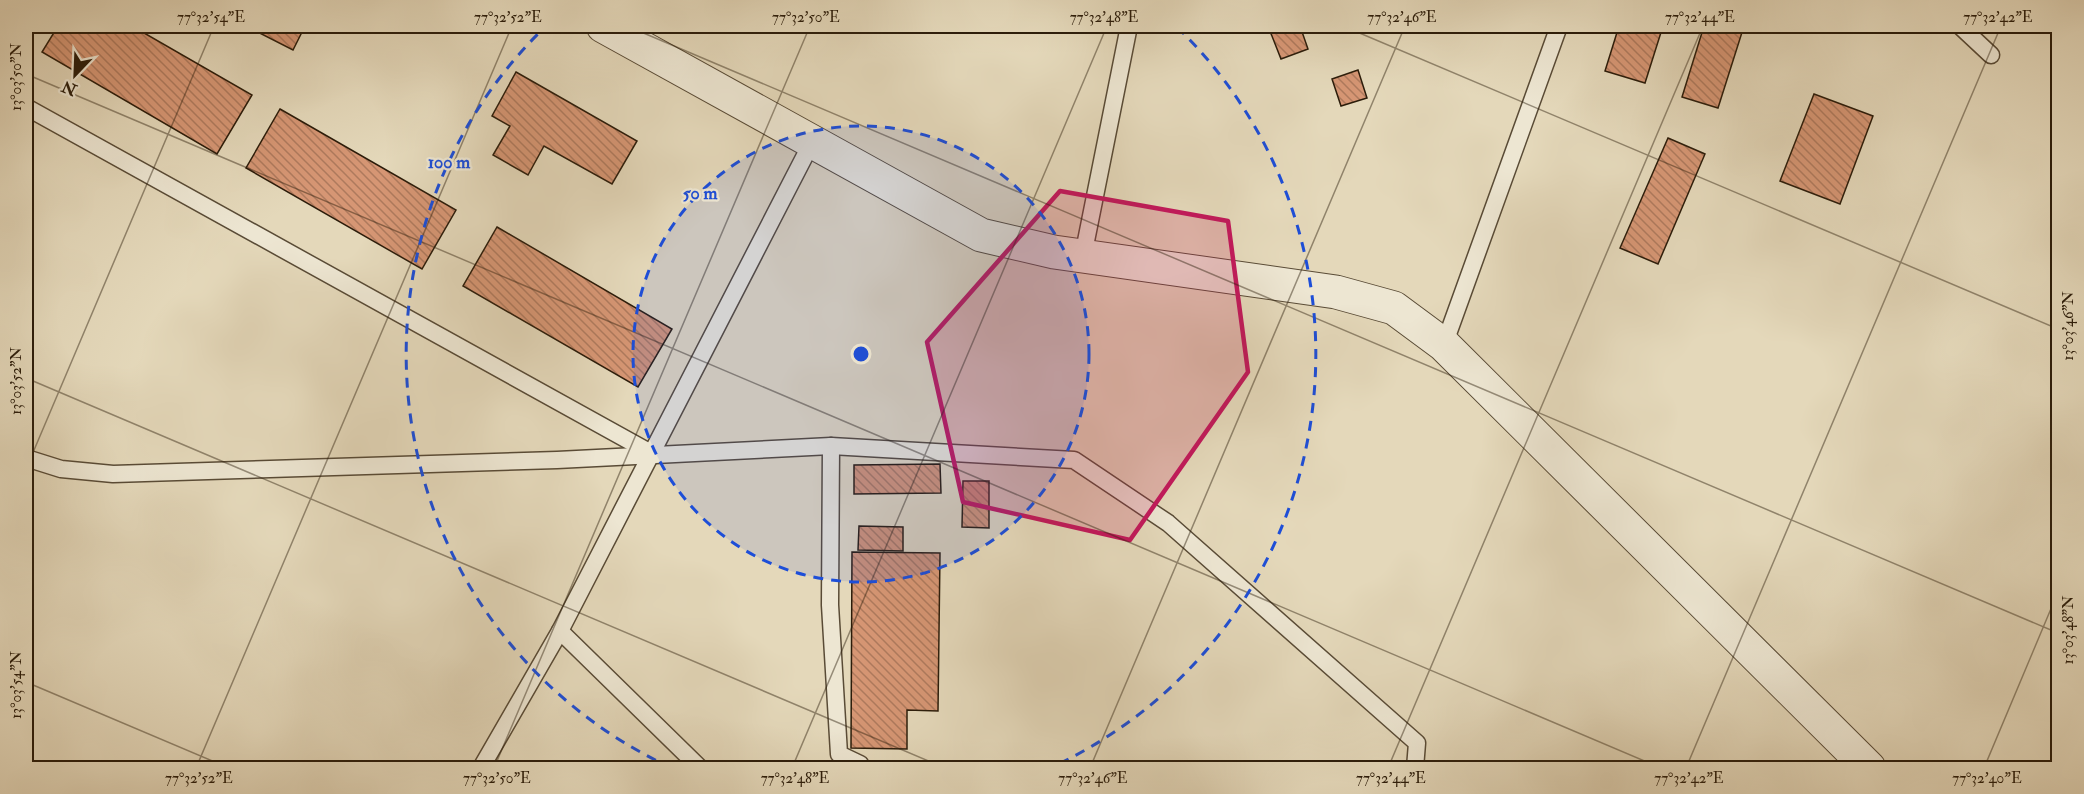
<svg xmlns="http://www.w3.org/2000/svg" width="2084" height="794" font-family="'IM FELL Double Pica',serif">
  <defs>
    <pattern id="building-back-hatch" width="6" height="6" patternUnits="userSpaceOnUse" patternTransform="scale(1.5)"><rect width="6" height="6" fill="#d69674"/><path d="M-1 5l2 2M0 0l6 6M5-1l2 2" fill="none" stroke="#ae7a5d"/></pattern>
  </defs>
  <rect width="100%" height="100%" fill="#e4d8ba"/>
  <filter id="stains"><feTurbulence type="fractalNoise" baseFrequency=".00333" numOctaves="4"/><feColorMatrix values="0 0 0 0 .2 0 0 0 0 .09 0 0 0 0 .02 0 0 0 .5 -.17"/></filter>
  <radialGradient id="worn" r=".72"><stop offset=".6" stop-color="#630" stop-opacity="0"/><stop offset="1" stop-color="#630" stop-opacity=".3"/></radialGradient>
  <g fill="url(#building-back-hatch)" stroke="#2b1c0a" stroke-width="1.5">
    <path d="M58,26H132L252,95L217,154L42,52Z"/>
    <path d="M252,26H305L293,50L250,28Z"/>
    <path d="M353,26H372L368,33Z"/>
    <path d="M1268,26H1300L1308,49L1281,59Z"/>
    <path d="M1619,26H1663L1645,83L1605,71Z"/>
    <path d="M1704,26H1744L1718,108L1682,97Z"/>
    <path d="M1358,70L1367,98L1341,106L1332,79Z"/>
    <path d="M516,72L637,141L612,184L544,146L528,175L493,155L510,126L492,116Z"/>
    <path d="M1814,94L1873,116L1840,204L1780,181Z"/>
    <path d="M280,109L456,210L422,269L246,168Z"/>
    <path d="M1668,138L1705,154L1658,264L1620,248Z"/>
    <path d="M497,227L672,329L638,387L463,286Z"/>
    <path d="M940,464L941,493L854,494V465Z"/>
    <path d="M963,481H989V528L962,527Z"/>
    <path d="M859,526L903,527V551L858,550Z"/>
    <path d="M852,552L940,553L938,711L907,710V749L851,748Z"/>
  </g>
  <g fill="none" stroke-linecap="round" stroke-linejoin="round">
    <g stroke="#594b36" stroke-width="19">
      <g id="service">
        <path d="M1960,26L1991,55"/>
        <path d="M26,107L651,453"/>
        <path d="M1083,256L1129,26"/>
        <path d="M1444,345L1559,26"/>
        <path d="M831,446L830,605L839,754L860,764V768"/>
        <path d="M26,458L61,469L113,474L557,460L831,446L1074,460L1168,523L1417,743L1415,768"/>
        <path d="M560,631L700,768"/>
        <path d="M481,768L560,631L812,142"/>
      </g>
    </g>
    <g stroke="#594b36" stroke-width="35">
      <path id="minor" d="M603,26L981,235L1054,252L1336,292L1394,308L1444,345L1869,768"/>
    </g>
    <use href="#service" stroke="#ede6d2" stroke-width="16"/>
    <use href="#minor" stroke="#ede6d2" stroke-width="33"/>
  </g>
  <path fill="#c2185b" fill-opacity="0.2" stroke="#c2185b" stroke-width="4.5" stroke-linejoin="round" d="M1060,191L1228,221L1248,372L1130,540L963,502L927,342Z"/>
  <path fill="none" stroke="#2b1c0a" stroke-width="1.5" stroke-opacity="0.45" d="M627,26L2058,633M1343,26L2058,329M26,74L1661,768M26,378L945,768M26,469L214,26M26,682L229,768M196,768L512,26M494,768L810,26M792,768L1107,26M1090,768L1405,26M1388,768L1703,26M1686,768L2001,26M1984,768L2058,592"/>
  <circle cx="861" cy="354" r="228" fill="#1d4ed8" fill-opacity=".12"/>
  <g fill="none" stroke="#1d4ed8" stroke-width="3" stroke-dasharray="10 8">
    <circle cx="861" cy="354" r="228"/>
    <path d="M672 768A455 455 0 0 1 545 27M1177 27A455 455 0 0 1 1050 768"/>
  </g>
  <circle cx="861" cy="354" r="9" fill="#1d4ed8" stroke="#ede6d2" stroke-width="3"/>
  <g font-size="18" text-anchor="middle" font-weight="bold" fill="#1d4ed8" stroke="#ede6d2" stroke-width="4.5" stroke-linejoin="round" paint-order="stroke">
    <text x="449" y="168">100 m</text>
    <text x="700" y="199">50 m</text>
  </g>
  <rect width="2084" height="794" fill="none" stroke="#e4d8ba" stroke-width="66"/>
  <g transform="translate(75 75) rotate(203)" stroke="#ede6d2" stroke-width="4.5" paint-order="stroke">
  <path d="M0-4.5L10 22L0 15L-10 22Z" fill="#2b1c0a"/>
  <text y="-9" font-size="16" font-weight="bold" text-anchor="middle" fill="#2b1c0a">N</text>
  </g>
  <rect x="33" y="33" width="2018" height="728" fill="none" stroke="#2b1c0a" stroke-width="2"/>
  <g font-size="15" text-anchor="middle" fill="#2b1c0a">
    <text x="211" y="22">77°32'54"E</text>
    <text x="508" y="22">77°32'52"E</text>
    <text x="806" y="22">77°32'50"E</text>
    <text x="1104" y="22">77°32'48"E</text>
    <text x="1402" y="22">77°32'46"E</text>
    <text x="1700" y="22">77°32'44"E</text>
    <text x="1998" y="22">77°32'42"E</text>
    <text transform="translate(16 77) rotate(-90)" y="5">13°03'50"N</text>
    <text transform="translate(2068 326) rotate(-90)" y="5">13°03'46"N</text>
    <text transform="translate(16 381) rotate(-90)" y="5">13°03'52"N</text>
    <text transform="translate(2068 630) rotate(-90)" y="5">13°03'48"N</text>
    <text transform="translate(16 685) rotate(-90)" y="5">13°03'54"N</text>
    <text x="199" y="783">77°32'52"E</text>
    <text x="497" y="783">77°32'50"E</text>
    <text x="795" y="783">77°32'48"E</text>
    <text x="1093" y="783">77°32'46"E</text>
    <text x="1391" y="783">77°32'44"E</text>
    <text x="1689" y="783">77°32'42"E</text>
    <text x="1987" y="783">77°32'40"E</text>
  </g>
  <rect width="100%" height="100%" filter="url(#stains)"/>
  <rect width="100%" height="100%" fill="url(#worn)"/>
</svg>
